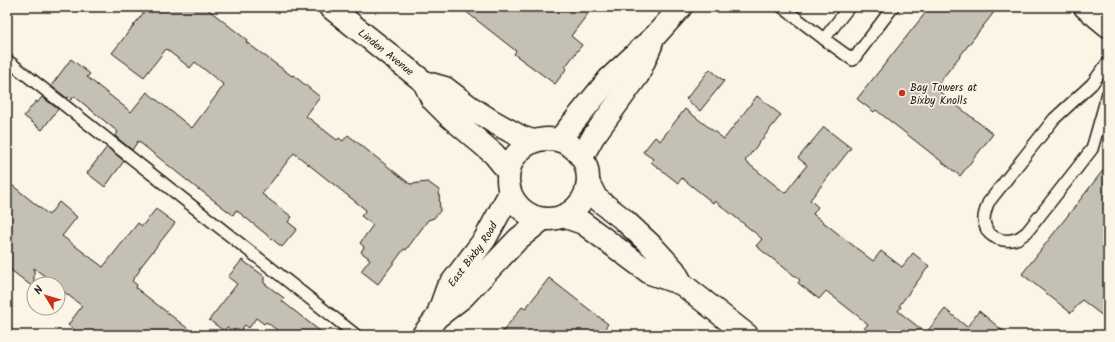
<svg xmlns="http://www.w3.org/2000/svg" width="1115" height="342" font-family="Kalam,sans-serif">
  <rect width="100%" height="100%" fill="#fcf5e5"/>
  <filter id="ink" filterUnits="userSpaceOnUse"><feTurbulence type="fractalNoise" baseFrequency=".025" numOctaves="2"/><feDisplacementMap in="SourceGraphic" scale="8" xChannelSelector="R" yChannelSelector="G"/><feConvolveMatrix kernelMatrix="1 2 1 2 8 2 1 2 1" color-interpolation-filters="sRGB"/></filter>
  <g filter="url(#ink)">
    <g fill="#c4c0b3" stroke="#1c1c1c">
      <path d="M148,7H205L247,40L246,42L292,76L293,75L320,97L306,116L337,140L339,138L343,141L348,135L410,184L428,182L439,190L440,211L434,218L428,220L406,250L404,249L378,284L361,271L370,259L361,252L364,247L360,243L373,225L361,216L366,210L294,153L262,194L292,217L288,222L297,229L282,247L236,210L233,215L199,189V190L138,141L132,150L115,136L118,132L74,96L71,100L68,97L67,98L51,86L71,59L90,74L87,77L131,112L147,92L192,128L224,85L195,62L190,68L166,49L144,77L112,53Z"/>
      <path d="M460,7H593L571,36L582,45L565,67L567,68L555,84L514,54L516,51Z"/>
      <path d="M930,7H998L935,88L993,134L960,176L876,110L874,112L857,99Z"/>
      <path d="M710,69L724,81L700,111L686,99Z"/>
      <path d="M757,96L781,115L745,161L785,193L807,165L798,158L824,127L851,148L810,200L818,207L813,214L873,261L881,251L902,267L913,253L929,266L899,306L901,307L898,311L926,333L945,309L967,327L979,311L1008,335H859L868,324L826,291L819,299L798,283L800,280L756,246L762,239L754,232L715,201L713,203L682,178L678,183L651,162L653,159L643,152L655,137L660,141L685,109L724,139Z"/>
      <path d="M42,97L58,109L42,130L24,116L36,101L37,103Z"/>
      <path d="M107,147L124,161L105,187L87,173Z"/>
      <path d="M1108,164V320L1082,300L1071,313L1022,274Z"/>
      <path d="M7,181L49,215L59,202L77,217L62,236L103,267L138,223L142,226L156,209L175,223L139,269L140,270L132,281L137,285L136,288L196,335H81L68,325L82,306L58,287V284H55L34,268V288L7,267Z"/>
      <path d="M242,260L264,276V283L284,298L282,301L325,335H284L266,322L264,324L256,318L249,328L245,325L237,335L227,327L224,331L209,320L237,284L228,277Z"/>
      <path d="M549,278L608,324L600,335H500L522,307L525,309Z"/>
    </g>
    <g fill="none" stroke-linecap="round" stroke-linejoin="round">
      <g stroke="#1c1c1c" stroke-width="14">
        <g id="service">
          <path d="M782,7L824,39"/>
          <path d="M849,7L824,39L853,60L893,7"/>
          <path d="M7,60L356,335"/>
          <path d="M1108,62L1092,84L1054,119L988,203C986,210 982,217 985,225C988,238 1004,243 1016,239C1020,238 1024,234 1027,232L1092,149L1108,93"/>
        </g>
      </g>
      <g stroke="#1c1c1c" stroke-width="25">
        <g id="minor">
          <path id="s1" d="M330,7L424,82"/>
          <path d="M508,171L494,154L449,116L432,99L424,82L445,88L470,107L492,121L521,137L533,141"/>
          <path d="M563,216L583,223L650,273L682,284L674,270L652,246L623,219L596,198L588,182"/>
          <path d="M682,284L747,335"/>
        </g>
      </g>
      <g stroke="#1c1c1c" stroke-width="25">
        <g id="tertiary">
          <circle cx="548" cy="179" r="40"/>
          <path d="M559,140L609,79L655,36L681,7"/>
          <path d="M582,157L593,137L638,75L651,45"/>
          <path id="s2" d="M437,317L447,289L485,239L510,193"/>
          <path d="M423,335L437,317L463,297L518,239L543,219"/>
        </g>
      </g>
      <g stroke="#1c1c1c" stroke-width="25">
        <path id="secondary" d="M1085,7L1108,26"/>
      </g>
      <use href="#service" stroke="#fcf5e5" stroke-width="11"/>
      <use href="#minor" stroke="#fcf5e5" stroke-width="22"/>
      <use href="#tertiary" stroke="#fcf5e5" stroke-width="22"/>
      <use href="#secondary" stroke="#fcf5e5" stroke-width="22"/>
    </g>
  </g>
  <circle fill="#c8321e" stroke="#fcf5e5" stroke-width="1.5" cx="902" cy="93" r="4"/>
  <g text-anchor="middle" stroke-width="3.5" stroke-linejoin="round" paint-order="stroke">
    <g font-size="11" fill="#1c1c1c" stroke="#fcf5e5">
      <text dy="4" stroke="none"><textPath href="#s1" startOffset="72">Linden Avenue</textPath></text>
      <text dy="4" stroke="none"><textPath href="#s2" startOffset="73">East Bixby Road</textPath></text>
    </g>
    <g font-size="11" fill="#1c1c1c" stroke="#fcf5e5" text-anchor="start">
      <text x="910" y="91">Bay Towers at<tspan x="910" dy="13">Bixby Knolls</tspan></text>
    </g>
  </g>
  <rect width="1115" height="342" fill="none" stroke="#fcf5e5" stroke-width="24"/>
  <rect x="12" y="12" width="1091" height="318" fill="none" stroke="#1c1c1c" stroke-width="1.5" filter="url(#ink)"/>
  <g transform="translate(46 296) rotate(308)"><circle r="19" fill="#fcf5e5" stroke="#a29e95"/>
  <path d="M0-3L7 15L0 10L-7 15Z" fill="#c8321e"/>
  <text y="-6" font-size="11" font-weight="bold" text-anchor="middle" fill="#1c1c1c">N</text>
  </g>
</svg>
